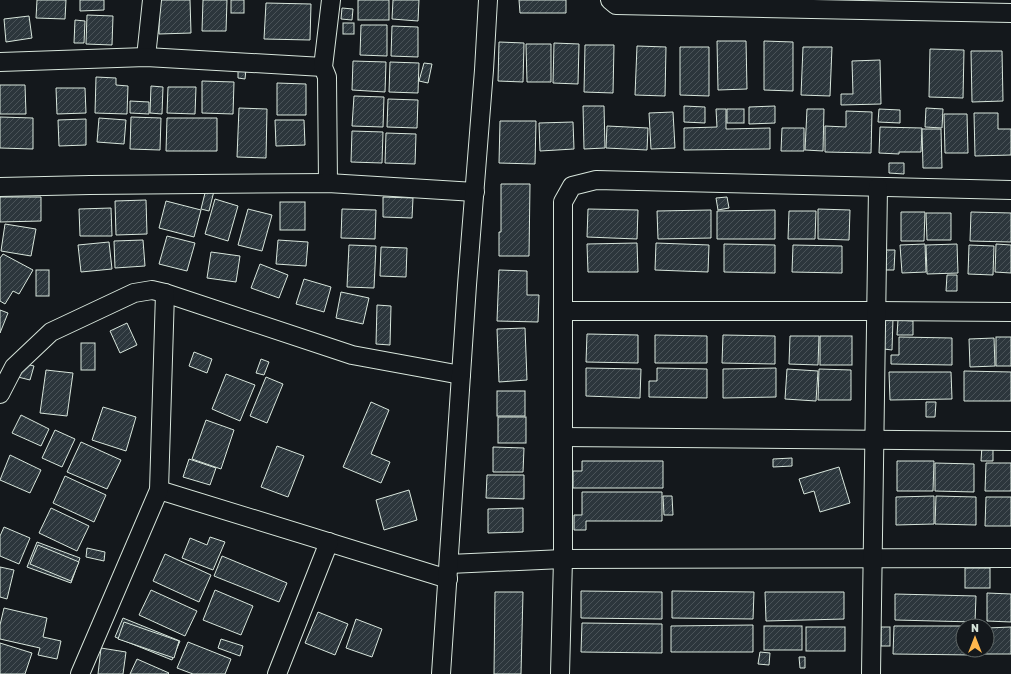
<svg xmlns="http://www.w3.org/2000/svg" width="1011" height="674" font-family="Rubik,sans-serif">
  <defs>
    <pattern id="building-hatch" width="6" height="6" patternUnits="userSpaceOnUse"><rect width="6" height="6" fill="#2c363c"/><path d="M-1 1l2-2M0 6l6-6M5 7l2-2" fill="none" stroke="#4a5358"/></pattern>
  </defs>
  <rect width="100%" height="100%" fill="#14181c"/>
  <g fill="url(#building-hatch)" stroke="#d8e6dc">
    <path d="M37,0H66L65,19L36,18Z"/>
    <path d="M80,0H104V10L80,11Z"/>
    <path d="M159,0H190L191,33L159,34Z"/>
    <path d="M203,0H227L226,31H202Z"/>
    <rect x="231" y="0" width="13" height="13"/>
    <rect x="358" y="0" width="31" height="20"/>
    <path d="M393,0H419L418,21L392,19Z"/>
    <path d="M519,0H566V13H520Z"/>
    <path d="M266,3L311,4L310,40L264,39Z"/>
    <path d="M342,8L353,9L352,20L341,19Z"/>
    <path d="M87,15L113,16L112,45L86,44Z"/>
    <path d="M29,16L32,38L6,42L4,19Z"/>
    <path d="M75,20L85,21L84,43H74Z"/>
    <rect x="343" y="23" width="11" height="11"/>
    <path d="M361,25H387V56L360,55Z"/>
    <path d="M392,26L418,27V57L391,56Z"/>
    <path d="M717,41H746L747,89L718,90Z"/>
    <path d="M764,41L793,42V91L764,90Z"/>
    <path d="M499,42L524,43L523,82L498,81Z"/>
    <path d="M554,43L579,44L578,84L553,83Z"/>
    <path d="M526,44H551V82H527Z"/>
    <path d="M585,45H614L613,93L584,92Z"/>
    <path d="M637,46L666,47L665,96L635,95Z"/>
    <path d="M680,47H709V96L680,95Z"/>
    <path d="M803,47H832L830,96L801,95Z"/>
    <path d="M930,49L964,50L963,98L929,97Z"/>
    <path d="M971,51H1002L1003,101L972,102Z"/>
    <path d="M880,60L881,104L841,105V94H853L852,61Z"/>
    <path d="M353,61L386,62L385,92L352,90Z"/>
    <path d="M390,62L419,63L418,93L389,92Z"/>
    <path d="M424,63L432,64L428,83L419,81Z"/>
    <path d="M238,68L246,69L245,79L238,78Z"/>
    <path d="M96,77L116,78V85L128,86L127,114L95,113Z"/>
    <path d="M202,81L234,82L233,114L202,113Z"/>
    <path d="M277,83L306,84V115H277Z"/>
    <path d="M0,85H25L26,114H0Z"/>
    <path d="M151,86L163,87L162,114L150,113Z"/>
    <path d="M168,87H196L195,114L167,113Z"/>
    <path d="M56,88H85L86,113L57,114Z"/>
    <path d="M354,96L384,97L383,127L352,126Z"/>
    <path d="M388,99L418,100L417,128L387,127Z"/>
    <path d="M130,101L149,102V114L130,113Z"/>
    <path d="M583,106H604L605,148L584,149Z"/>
    <path d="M684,106L705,107V123L684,122Z"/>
    <path d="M775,106V123L749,124V107Z"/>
    <path d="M239,108L267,109L266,158L237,157Z"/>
    <path d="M926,108L943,109L942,128L925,127Z"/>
    <path d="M716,109H726V129L770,128V149L684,150V128L717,127Z"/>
    <rect x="727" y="109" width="17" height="14"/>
    <path d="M807,109H824L823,151L805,150Z"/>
    <path d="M879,109L900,110V123L878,122Z"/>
    <path d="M846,111L872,112L871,153L825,152V126L846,127Z"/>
    <path d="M673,112L675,148L651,149L649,113Z"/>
    <path d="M974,113H998V129H1011V155L975,156Z"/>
    <path d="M944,114H967L968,153H945Z"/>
    <path d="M0,117L33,118V149L0,148Z"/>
    <path d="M131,117L161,118L160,150L130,149Z"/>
    <path d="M99,118L126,120L124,144L97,142Z"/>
    <path d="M167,118H217V151H166Z"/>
    <path d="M86,119V145L59,146L58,120Z"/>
    <path d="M275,120H304L305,145L276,146Z"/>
    <path d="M500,121H536L535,164L499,163Z"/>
    <path d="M573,122L574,149L540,151L539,123Z"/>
    <path d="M607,126L648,128L647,150L606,148Z"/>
    <path d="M880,127L922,128L921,152H899V154L879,153Z"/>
    <path d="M782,128H804V151H781Z"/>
    <path d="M922,129H941L942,168H923Z"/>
    <path d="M352,131L383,132L382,163L351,162Z"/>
    <path d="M386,133L416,134L415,164L385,163Z"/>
    <path d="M889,163H904V174L889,173Z"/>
    <path d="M501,184H530L529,256H499V232H501Z"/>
    <path d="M206,189L214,191L209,211L201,209Z"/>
    <path d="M0,197H41V221L0,222Z"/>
    <path d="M383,197L413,198L412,218L383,217Z"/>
    <path d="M727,197L729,208L718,210L716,198Z"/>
    <path d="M215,199L238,206L228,241L205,234Z"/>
    <path d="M146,200L147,234L116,235L115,201Z"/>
    <path d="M166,201L201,210L194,237L159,228Z"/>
    <rect x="280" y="202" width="25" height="28"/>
    <path d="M111,208L112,236H80L79,209Z"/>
    <path d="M248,209L272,215L262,251L238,245Z"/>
    <path d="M342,209L376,210L375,239L341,238Z"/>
    <path d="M588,209L638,210L637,239L587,237Z"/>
    <path d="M818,209L850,210L849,240L818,239Z"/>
    <path d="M711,210V238L658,239L657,211Z"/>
    <path d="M775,210V239H717V211Z"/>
    <path d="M789,211H816L815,239H788Z"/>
    <path d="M901,212H925L924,241H901Z"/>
    <path d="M971,212L1011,213V242L970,241Z"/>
    <path d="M926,213H951V240H927Z"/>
    <path d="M5,224L36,229L31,256L1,251Z"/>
    <path d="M167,236L195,243L187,271L159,264Z"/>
    <path d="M143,240L145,266L115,268L114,241Z"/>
    <path d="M278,240L308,242L306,266L276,264Z"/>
    <path d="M109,242L112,269L81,272L78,245Z"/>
    <path d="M637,243L638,272H588L587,244Z"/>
    <path d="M656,243L709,245L708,272L655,270Z"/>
    <path d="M724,244L775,245V273L724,272Z"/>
    <path d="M925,244L926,272L902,273L900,245Z"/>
    <path d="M957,244L958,273L927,274L926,245Z"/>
    <path d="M996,244L1011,245V273L995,272Z"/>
    <path d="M349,245L376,246L374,288L347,287Z"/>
    <path d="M793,245L842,246V273L792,272Z"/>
    <path d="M969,245L994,246L993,275L968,274Z"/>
    <path d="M381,247L407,248L406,277L380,276Z"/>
    <path d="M886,250H895L894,270H886Z"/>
    <path d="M211,252L240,256L236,282L207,278Z"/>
    <path d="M3,254L33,270L19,294L13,291L5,304L0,301V258Z"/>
    <path d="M260,264L288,275L279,298L251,288Z"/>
    <rect x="36" y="270" width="13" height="26"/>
    <path d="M499,270L527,271V295H539L538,322L497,321Z"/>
    <path d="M947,275H957V291H946Z"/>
    <path d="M304,279L331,287L324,312L296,304Z"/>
    <path d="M341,292L369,298L363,324L336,318Z"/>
    <path d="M377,305L391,306L390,345L376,344Z"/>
    <path d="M0,310L8,313L0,333Z"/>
    <path d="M885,317L893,318L892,350L884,349Z"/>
    <path d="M898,320L913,321V335H897Z"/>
    <path d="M127,323L137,345L120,353L110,331Z"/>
    <path d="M525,328L527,380L499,382L497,329Z"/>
    <path d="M587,334L638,335V363L586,362Z"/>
    <path d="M655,335L707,336V363H655Z"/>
    <path d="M723,335L775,336V364L722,363Z"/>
    <path d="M790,336H819L818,365L789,364Z"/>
    <rect x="820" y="336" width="32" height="29"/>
    <path d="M899,337L952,338V365L891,364V355H899Z"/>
    <rect x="996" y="337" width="15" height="29"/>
    <path d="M994,338L995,366L970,367L969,339Z"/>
    <rect x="81" y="343" width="14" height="27"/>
    <path d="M194,352L212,359L207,373L189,366Z"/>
    <path d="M261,359L269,362L264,375L256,373Z"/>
    <path d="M22,363L34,366L30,380L18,377Z"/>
    <path d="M586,368L641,369L640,398L586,396Z"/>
    <path d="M657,368L707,369V398L649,397V381H657Z"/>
    <path d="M776,368V397L723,398V369Z"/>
    <path d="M787,369L818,371L816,401L785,399Z"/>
    <path d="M819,369L851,370V400H818Z"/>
    <path d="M46,370L73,373L67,416L40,413Z"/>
    <path d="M964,371L1011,372V401H964Z"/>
    <path d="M889,372H951L952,399L890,400Z"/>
    <path d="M226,374L255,385L240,421L212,409Z"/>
    <path d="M266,377L283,384L267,423L250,416Z"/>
    <rect x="497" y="391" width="28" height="25"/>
    <path d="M371,402L389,410L371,454L390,462L381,483L343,467Z"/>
    <path d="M926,402H936L935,417H926Z"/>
    <path d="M103,407L136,417L126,451L92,440Z"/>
    <path d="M21,415L49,429L41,446L12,433Z"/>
    <rect x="498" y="417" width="28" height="26"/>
    <path d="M206,420L234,430L221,469L192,459Z"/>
    <path d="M55,430L75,439L62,467L42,458Z"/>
    <path d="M81,442L121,460L107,489L67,472Z"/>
    <path d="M982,445L993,446V461H981Z"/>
    <path d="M277,446L304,456L288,497L261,487Z"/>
    <path d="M493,447L524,448L523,472H493Z"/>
    <path d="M10,455L41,470L30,493L0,480Z"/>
    <path d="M792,458V466L773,467V459Z"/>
    <path d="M189,459L216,468L210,485L183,477Z"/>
    <path d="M582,461H663V488H573V471H582Z"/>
    <path d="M897,461H934L933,491H897Z"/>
    <path d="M935,463L974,464V492L935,491Z"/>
    <path d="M986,463H1011V491H985Z"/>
    <path d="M839,467L850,503L820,512L814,491L804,494L799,479Z"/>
    <path d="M487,475H524V499L486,498Z"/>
    <path d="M65,476L106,495L94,522L53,503Z"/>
    <path d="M409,490L417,520L384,530L376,500Z"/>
    <path d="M582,492H662V521H586V530H574V515H582Z"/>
    <path d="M663,496H672L673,515H664Z"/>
    <path d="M934,496V524L896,525V497Z"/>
    <path d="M936,496L976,497V525L935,524Z"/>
    <path d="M986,497H1011V526H985Z"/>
    <path d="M51,508L89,526L77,551L39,533Z"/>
    <path d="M523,508V532L488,533V509Z"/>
    <path d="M4,527L30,538L19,564L0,556V536Z"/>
    <path d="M210,537L225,542L213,570L182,558L190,538L207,545Z"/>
    <path d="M37,542L80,558L71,583L27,567Z"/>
    <path d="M38,545L79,562L71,581L30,564Z"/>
    <path d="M87,548L105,552L104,561L86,557Z"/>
    <path d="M165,554L211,575L199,602L153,581Z"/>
    <path d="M222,556L287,583L279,602L214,576Z"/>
    <path d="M0,567L14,570L7,599L0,597Z"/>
    <rect x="965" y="568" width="25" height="20"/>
    <path d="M151,590L197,611L185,636L139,615Z"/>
    <path d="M215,590L253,606L241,635L203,620Z"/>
    <path d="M581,591L662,592V619L581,618Z"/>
    <path d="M672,591L754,592L753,619L672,618Z"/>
    <path d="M495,592H523L521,674H494Z"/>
    <path d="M765,592H844V619L766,621Z"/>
    <path d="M987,593L1011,594V622L987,621Z"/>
    <path d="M895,594L976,596L975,622L895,620Z"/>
    <path d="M4,608L47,618L43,637L61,641L57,659L38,655L40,648L0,639V625Z"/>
    <path d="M318,612L348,624L335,655L305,643Z"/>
    <path d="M123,618L180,641L172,660L115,637Z"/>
    <path d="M356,619L382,629L372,657L346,648Z"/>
    <path d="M124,622L179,641L174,658L118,639Z"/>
    <path d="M582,623L662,624V653L581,652Z"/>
    <path d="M753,625V652H671V626Z"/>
    <rect x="764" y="626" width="38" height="24"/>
    <path d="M894,626H963V650H975L974,655L893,654Z"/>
    <rect x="806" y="627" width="39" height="24"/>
    <rect x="881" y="627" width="9" height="19"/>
    <path d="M1011,627V654H984V650H987V628Z"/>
    <path d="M221,639L243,646L240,656L218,648Z"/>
    <path d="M188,642L231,659L225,674H193L177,668Z"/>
    <path d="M0,643L32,653L25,674H0Z"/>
    <path d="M101,648L126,652L123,674H98Z"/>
    <path d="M760,652L770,653L769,665L758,664Z"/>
    <path d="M799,657H805V668H800Z"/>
    <path d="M137,659L169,673L168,674H130Z"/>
  </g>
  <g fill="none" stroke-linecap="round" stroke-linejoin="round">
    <g stroke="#d8e6dc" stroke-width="20">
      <g id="minor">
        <path d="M610,0L616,5L1011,13"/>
        <path d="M146,57L152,0"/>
        <path d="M0,62L146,57L323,67"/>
        <path d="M328,183L327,77L323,67L331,0"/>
        <path d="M0,187L90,185L328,183L475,192"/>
        <path d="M563,311H876L1011,312"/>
        <path d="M0,394L14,367L51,332L134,293L152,290L165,293L352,355L461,375"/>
        <path d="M563,437L1011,441"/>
        <path d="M159,490L448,579"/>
        <path d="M449,564L563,559L1011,558"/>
        <path d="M80,674L159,490L165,293"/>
        <path d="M277,674L329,542"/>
        <path d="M441,674L467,285L484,70L488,0"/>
        <path d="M560,674L563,559V202L572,186L596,180L1011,190"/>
        <path d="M871,674L878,187"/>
      </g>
    </g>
    <use href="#minor" stroke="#14181c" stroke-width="18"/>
  </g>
  <g transform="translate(975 638)"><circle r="19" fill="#14181c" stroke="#626a69"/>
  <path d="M0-3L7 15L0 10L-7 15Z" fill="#ffb74d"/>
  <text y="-6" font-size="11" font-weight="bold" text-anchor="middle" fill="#d8e6dc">N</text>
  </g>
</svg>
